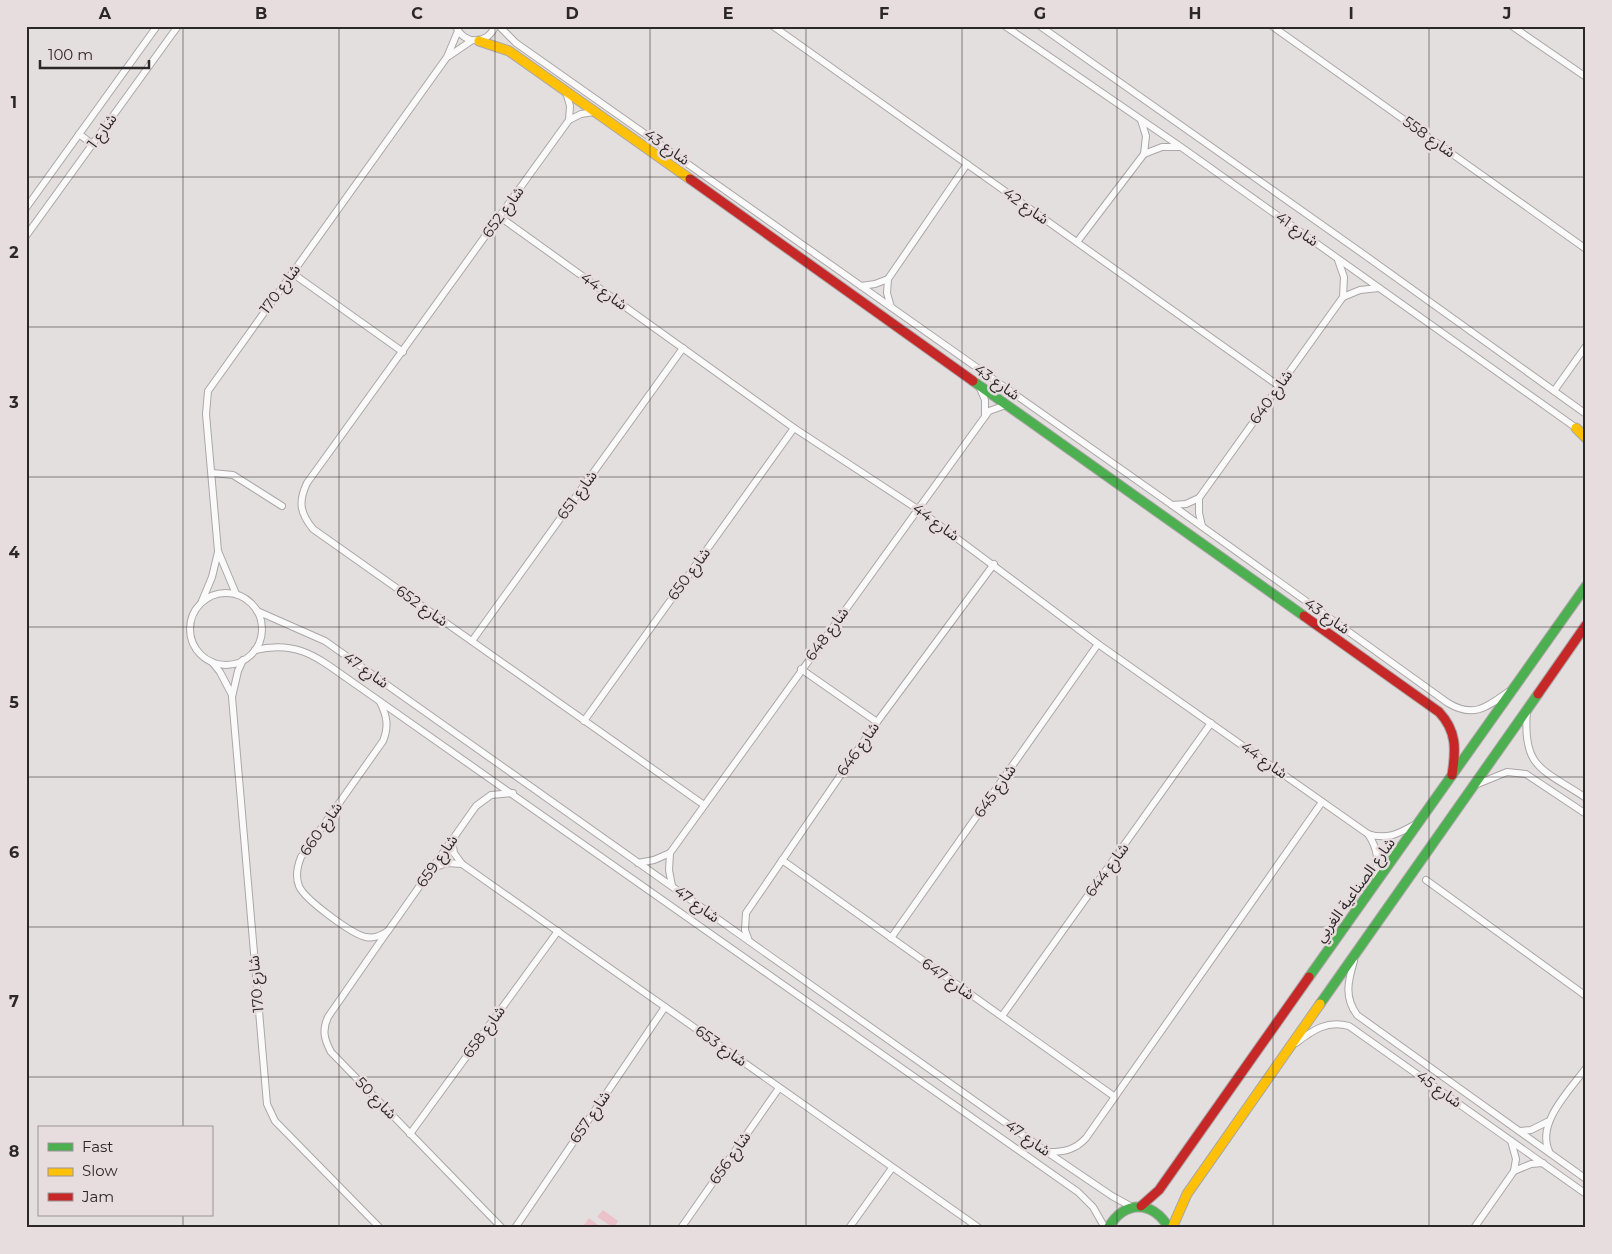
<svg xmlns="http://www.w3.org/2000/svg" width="1612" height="1254" font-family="Montserrat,'Noto Sans Arabic',sans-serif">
  <rect width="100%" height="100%" fill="#e4dfdf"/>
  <g fill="#ebc1ca">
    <path d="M603,1210L618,1221L614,1228L597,1217Z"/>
    <path d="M589,1218L602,1228H582Z"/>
  </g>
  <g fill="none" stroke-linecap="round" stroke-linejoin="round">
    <g stroke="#aba6a7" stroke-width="8">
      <g id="street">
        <path d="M456,26C463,45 488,45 495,26"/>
        <path d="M499,26L516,43L1172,505L1448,703C1473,718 1486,708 1508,692"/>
        <path d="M773,26L1279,386"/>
        <path d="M1005,26L1181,147L1579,430"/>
        <path d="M1040,26L1366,256L1586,414"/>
        <path d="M1272,26L1586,249"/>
        <path d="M1512,26L1586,77"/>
        <path d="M449,56L471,41"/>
        <path d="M566,92L570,106L569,120"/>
        <path d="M594,112L581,114L569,120L307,483C298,502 300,513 313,529L704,805"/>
        <path d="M79,134L92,144"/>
        <path d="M1144,154L1162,147H1179"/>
        <path d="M26,208L157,26"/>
        <path d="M500,217L794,428L919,510L1098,644L1368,834C1387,840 1398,834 1414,825"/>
        <path d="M26,236L178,26"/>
        <path d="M1077,242L1144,154L1146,136L1141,120"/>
        <path d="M292,273L403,352"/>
        <path d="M888,279L887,293L891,307"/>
        <path d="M861,286L875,284L888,279L967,164"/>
        <path d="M1343,297L1360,290L1379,288"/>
        <path d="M979,386L985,400V416"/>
        <path d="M1554,391L1586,346"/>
        <path d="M212,473L233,475L282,506"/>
        <path d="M1199,498V513L1202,526"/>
        <path d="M1172,505L1186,504L1199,498L1343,297L1344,277L1338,260"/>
        <circle cx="226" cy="629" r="36"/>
        <path d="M236,594L218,551L206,414L208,391L447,57L458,31"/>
        <path d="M202,601L212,577L218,552"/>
        <path d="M257,611L325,641L1047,1152L1112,1196L1132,1207"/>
        <path d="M472,641L683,348"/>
        <path d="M255,650C301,639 321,661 358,686L1078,1192L1093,1207L1105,1228"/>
        <path d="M243,660L238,671L232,697L267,1104L275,1121L380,1228"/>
        <path d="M212,662L220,672L232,695"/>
        <path d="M801,669L877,722"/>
        <path d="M380,702C387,716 389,726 383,741L301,857C297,867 295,876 299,886C304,899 353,935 366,937C374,939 382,935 388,931L476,806L491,795L513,793"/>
        <path d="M1527,711C1522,769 1543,769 1586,798"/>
        <path d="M584,721L794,428"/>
        <path d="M1475,785L1507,772L1526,774L1586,814"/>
        <path d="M1368,834C1379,850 1378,862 1376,880"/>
        <path d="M452,839L454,853L462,864L979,1228"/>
        <path d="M670,853L669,870L672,886"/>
        <path d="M782,860L1115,1097"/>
        <path d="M638,863L654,860L670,853L989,411L1006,405"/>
        <path d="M433,868L447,863L462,864"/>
        <path d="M1426,880L1586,996"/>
        <path d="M387,932L328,1017C322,1030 324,1039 331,1052L502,1228"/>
        <path d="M891,938L1098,644"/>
        <path d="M749,941L745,930L746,913L877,722L994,564"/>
        <path d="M1354,961C1348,981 1344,997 1357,1015L1586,1179"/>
        <path d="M1002,1016L1211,723"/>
        <path d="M1296,1043C1313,1030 1327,1020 1349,1026L1586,1194"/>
        <path d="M1520,1131L1531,1130L1547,1122"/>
        <path d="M410,1134L558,931"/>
        <path d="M1549,1151C1536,1123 1570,1090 1586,1068"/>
        <path d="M1049,1152C1064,1152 1075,1150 1086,1138L1322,802"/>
        <path d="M1514,1171L1531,1164L1543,1163"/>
        <path d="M515,1228L665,1007"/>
        <path d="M681,1228L779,1088"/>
        <path d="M849,1228L892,1168"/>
        <path d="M1474,1228L1514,1171L1516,1159L1511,1141"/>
      </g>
    </g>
    <g stroke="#aba6a7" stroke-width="11">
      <g id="fast">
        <path d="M973,381L1304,616"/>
        <path d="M1309,977L1586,586"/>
        <path d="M1320,1004L1538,694"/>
        <path d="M1108,1228C1125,1200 1152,1200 1169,1228"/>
      </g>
    </g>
    <g stroke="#aba6a7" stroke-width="11">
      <g id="slow">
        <path d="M479,41L509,51L690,179"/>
        <path d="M1576,428L1586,438"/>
        <path d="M1172,1228L1187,1194L1320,1004"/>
      </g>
    </g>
    <g stroke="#aba6a7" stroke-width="11">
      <g id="jam">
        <path d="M690,179L973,381"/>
        <path d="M1304,616L1439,712C1457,731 1456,750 1452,775"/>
        <path d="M1538,694L1586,625"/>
        <path d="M1141,1206L1159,1190L1309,977"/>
      </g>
    </g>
    <use href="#street" stroke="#fbfafa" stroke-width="6"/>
    <use href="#fast" stroke="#4caf50" stroke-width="9"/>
    <use href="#slow" stroke="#ffc107" stroke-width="9"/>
    <use href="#jam" stroke="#c62828" stroke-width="9"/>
  </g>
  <path fill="none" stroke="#2c2829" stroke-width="1" stroke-opacity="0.55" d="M183,26V1128M339,26V1228M495,26V1228M650,26V1228M806,26V1228M962,26V1228M1117,26V1228M1273,26V1228M1429,26V1228M26,177H1586M26,327H1586M26,477H1586M26,627H1586M26,777H1586M26,927H1586M26,1077H1586M183,1215V1228"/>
  <g text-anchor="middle" stroke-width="5" stroke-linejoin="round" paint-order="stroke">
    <g font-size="15" fill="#2c2829" stroke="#e7dcde">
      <text transform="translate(102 131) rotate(-54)" y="5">شارع 1</text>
      <text transform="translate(1429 137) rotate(35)" y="5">شارع 558</text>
      <text transform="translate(667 147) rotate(35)" y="5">شارع 43</text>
      <text transform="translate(1026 206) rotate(35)" y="5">شارع 42</text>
      <text transform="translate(503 212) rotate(-54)" y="5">شارع 652</text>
      <text transform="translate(1297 229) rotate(35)" y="5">شارع 41</text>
      <text transform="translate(280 289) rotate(-54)" y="5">شارع 170</text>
      <text transform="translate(604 291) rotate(36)" y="5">شارع 44</text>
      <text transform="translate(997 382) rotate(35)" y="5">شارع 43</text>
      <text transform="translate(1271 397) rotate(-55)" y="5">شارع 640</text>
      <text transform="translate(577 495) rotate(-54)" y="5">شارع 651</text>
      <text transform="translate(936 522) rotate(36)" y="5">شارع 44</text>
      <text transform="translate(689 574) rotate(-54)" y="5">شارع 650</text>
      <text transform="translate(422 606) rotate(35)" y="5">شارع 652</text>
      <text transform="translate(1327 616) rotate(35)" y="5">شارع 43</text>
      <text transform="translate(827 634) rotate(-54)" y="5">شارع 648</text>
      <text transform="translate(366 670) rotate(35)" y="5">شارع 47</text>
      <text transform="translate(858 749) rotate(-55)" y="5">شارع 646</text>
      <text transform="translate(1264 760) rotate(35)" y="5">شارع 44</text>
      <text transform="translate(995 791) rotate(-55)" y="5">شارع 645</text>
      <text transform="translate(321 829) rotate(-55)" y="5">شارع 660</text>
      <text transform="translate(437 861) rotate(-55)" y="5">شارع 659</text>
      <text transform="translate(1107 870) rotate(-54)" y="5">شارع 644</text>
      <text transform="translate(1355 890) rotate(-54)" y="5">شارع الصناعية الغربي</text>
      <text transform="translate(697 904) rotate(36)" y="5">شارع 47</text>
      <text transform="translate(948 979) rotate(35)" y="5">شارع 647</text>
      <text transform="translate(256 984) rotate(-95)" y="5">شارع 170</text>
      <text transform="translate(484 1032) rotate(-54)" y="5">شارع 658</text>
      <text transform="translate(721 1046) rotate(35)" y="5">شارع 653</text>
      <text transform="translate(1439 1089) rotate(36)" y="5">شارع 45</text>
      <text transform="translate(376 1098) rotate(46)" y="5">شارع 50</text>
      <text transform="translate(590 1117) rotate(-56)" y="5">شارع 657</text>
      <text transform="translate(1028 1138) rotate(35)" y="5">شارع 47</text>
      <text transform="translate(730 1158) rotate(-55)" y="5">شارع 656</text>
    </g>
  </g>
  <rect width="1612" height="1254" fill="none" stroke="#e7dcde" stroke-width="55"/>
  <rect x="38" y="1126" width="175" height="90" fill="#e7dcde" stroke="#9c9496"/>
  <rect x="48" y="1143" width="25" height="8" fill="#4caf50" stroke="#9c9496"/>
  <text x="82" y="1152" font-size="15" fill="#2c2829">Fast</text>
  <rect x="48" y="1168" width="25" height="8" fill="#ffc107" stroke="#9c9496"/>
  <text x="82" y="1176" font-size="15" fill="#2c2829">Slow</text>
  <rect x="48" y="1193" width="25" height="8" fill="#c62828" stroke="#9c9496"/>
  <text x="82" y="1202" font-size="15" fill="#2c2829">Jam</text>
  <path d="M40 60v8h109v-8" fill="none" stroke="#2c2829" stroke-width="2.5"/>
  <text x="48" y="60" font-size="15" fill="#2c2829" stroke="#e7dcde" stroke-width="4" paint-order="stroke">100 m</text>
  <rect x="28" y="28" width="1556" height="1198" fill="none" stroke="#2c2829" stroke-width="2"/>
  <g font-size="16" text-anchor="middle" font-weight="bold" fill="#2c2829">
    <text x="105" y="19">A</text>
    <text x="261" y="19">B</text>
    <text x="417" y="19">C</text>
    <text x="572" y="19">D</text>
    <text x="728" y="19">E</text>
    <text x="884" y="19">F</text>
    <text x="1040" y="19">G</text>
    <text x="1195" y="19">H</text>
    <text x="1351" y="19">I</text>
    <text x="1507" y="19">J</text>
    <text x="14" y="108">1</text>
    <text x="14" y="258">2</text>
    <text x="14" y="408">3</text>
    <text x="14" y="558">4</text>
    <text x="14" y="708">5</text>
    <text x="14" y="858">6</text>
    <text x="14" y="1007">7</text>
    <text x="14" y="1157">8</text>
  </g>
</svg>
